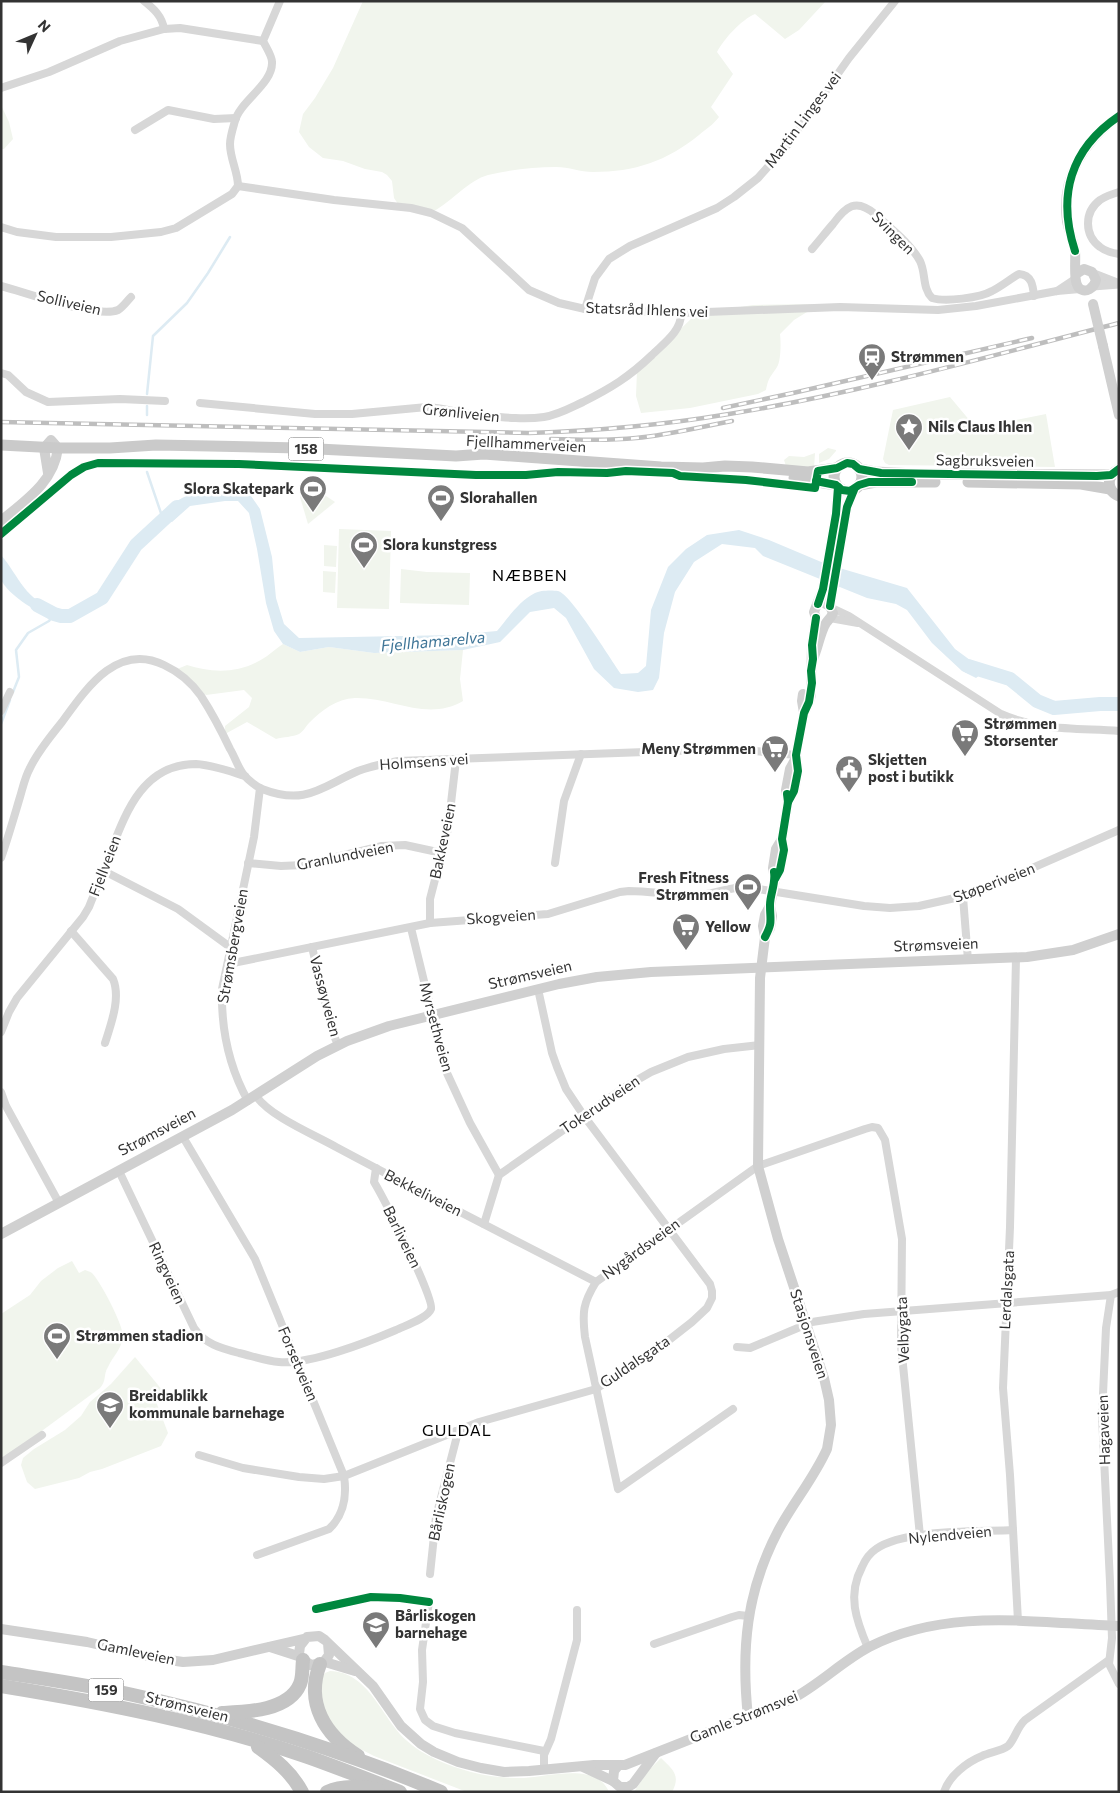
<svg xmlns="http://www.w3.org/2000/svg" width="1120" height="1793" font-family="Commissioner,sans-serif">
  <rect width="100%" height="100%" fill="#fff"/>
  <g fill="#f1f5ed">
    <path d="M363,1H826L799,30L785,39L755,14C741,20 724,39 717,52L733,74L711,107L719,117C713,125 706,129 699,135C667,161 635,172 593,172C580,172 569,167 556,167C534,167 509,170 488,175C469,180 451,202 434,211L398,204L394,198L392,181L387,175L382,172L365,169L343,161L323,158L309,147L299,132L303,114L315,98L333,68Z"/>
    <path d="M1,105L9,122L13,139L4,149H1Z"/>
    <path d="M813,304L807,312L794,320L780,334C781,342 781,361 777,367C770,378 769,376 766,390L758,394L690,408L641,413L636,396L637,371L693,317L708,312L753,305Z"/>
    <path d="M950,397L976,428L1046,414L1055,467L889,465L885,463L883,459L893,410Z"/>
    <path d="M828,448L836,450V451L829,459L819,463V454Z"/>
    <path d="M815,453L814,469L786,466L784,460L789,456L804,457Z"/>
    <path d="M320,492L335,502L308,524L300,497L303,493Z"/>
    <path d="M339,529L391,531L389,609L337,608Z"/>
    <path d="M324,545L337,546L336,567L324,566Z"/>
    <path d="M401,569L427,572L470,573L469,605L400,603Z"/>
    <path d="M323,571L336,572L335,593L323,592Z"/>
    <path d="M283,644L300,652L329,647L374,653L463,650L460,679L463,701C427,722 392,697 355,698C336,699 322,710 309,723C306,726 303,732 299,734C293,737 283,737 276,739L247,722L225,734V726L249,707L252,698L244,690L206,695L170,672L187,665C208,672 235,674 257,662C266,658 274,650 283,644Z"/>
    <path d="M72,1261L79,1273L85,1270C86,1270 90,1272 92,1273C100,1281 123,1324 123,1336C122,1349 113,1356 108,1367C103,1375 107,1380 100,1388L1,1461V1314L30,1295L41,1281L58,1268Z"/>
    <path d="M135,1357L167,1396L155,1399L168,1433L161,1446L102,1469L90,1472L79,1478L35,1489L27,1482L21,1465L23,1458L34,1449L65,1430L81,1416L90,1402L111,1384Z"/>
    <path d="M330,1671C369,1672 381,1717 406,1740C423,1756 449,1766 471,1772C488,1777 507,1778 524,1778C548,1777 597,1762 609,1792H467L374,1756L343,1740L322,1713L321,1679L325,1673Z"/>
    <path d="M661,1758C673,1770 681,1775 672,1792H634L648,1771Z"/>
  </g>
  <g fill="#ddebf3">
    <path d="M216,489H238L251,496L260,509L272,557L276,598L284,624L299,638L453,635L497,631C508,618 519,601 535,593C540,590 553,590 558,591C571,594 611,660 621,674L638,673L646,666L651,610L668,567L686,549L707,535L739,530L769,540L826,564L907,588L955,649L985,671L976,678L962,671L932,643L907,610L896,604L867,598L763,556L755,548L722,544L694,562L675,592L664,633L659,678L653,690L638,692L614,688L594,669L566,618L554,608L530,612L500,642L463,650L374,653L329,647L300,652L283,644L274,631L266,603L257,549L249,513L238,501H225L190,506L172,522L163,519C175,494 191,495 216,489Z"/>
    <path d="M1,555C19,576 26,603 57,608L49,619C36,610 7,595 1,579C0,573 1,561 1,555Z"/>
  </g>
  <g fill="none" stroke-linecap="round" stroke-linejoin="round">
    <g stroke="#ddebf3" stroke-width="2.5">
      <path d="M147,394L153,336L187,303L208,273L230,237"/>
      <path d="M147,406V415"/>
      <path d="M147,472L163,519"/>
      <path d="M13,692L19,677L16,650L28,633L49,621L54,614"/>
      <path d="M1,724L10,700"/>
    </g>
    <g stroke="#ddebf3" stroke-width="14">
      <path d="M37,605L54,614L61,616H70L102,598L136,545L177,507"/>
      <path d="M968,666L1010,679L1037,701L1054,708L1100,704H1119"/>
    </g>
    <g stroke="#d7d7d7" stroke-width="8">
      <path d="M144,1C154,9 162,16 164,29"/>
      <path d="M1,88L49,72L120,41L164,29L180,28L263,41"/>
      <path d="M135,130L168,110L214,119L236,118"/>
      <path d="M238,186L334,200L411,208L431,213L462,228L529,290L559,303L585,309L681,313L840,307L938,310L976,306L1057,291L1080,289"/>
      <path d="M238,186C238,172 230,159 230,144C230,137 233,128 235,121C240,101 273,84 272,62C272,56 266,47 263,41L280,1"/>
      <path d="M1119,192C1112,194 1106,196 1100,200C1084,212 1084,235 1100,247C1105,251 1112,253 1119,254"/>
      <path d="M1,227L17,232L56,237H111L161,232L176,228L232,194L238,186"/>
      <path d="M812,249C819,241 826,232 833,224C846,206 856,198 875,214C890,228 910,243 920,261C926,273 922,288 932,298C945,302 980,298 992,291C1002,286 1010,279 1019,274C1032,275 1033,286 1034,296"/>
      <path d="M1,286C25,292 97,319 118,310C123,307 127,301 131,297"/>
      <path d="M1057,291L1075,279"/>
      <path d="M585,309L595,278L609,259L630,246L717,208L734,197L758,178L789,143L849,58L895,1"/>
      <path d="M1,373L8,375L26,392L48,402L120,399L165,401"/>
      <path d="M200,403L315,414H352L427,407C445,408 462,414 479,415C500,417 523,420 544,417C558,415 570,408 583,402C611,388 629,377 652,355C663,344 682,331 681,313"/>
      <path d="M832,608L849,616L1001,714C1039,731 1079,728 1119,731"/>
      <path d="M830,618L858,623"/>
      <path d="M1,711L10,692"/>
      <path d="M1,858C8,838 14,817 20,797C23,787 25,777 30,768C38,751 51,736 62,722C86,689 117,642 164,665C179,672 191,682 201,696C212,713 221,730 230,749C235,757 238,768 244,775C248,780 257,787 262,789C306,806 321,787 358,771C371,766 384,764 398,761L700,750L755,751L796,755"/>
      <path d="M248,863L281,866L303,865L382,846L405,845L442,853"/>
      <path d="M555,863L564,801L581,754"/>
      <path d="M104,871L178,909L230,947"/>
      <path d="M963,897L968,960"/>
      <path d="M430,923V899L448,829L456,760"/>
      <path d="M411,928L446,1071L470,1123L499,1175"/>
      <path d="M71,931L113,979C121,998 111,1024 105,1043"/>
      <path d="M312,947L332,1031L338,1045"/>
      <path d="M1016,958L1010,1227L1003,1388L1010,1475L1018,1621"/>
      <path d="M228,964L430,923L548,914L620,892L629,891C652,891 674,896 696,895C713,895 729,887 746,887L864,906L890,908L919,906L973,894L1119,830"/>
      <path d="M1,1032L9,1012L17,998L83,917L89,907C96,889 104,871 110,853C126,812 143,764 196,764C213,765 229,771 245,776"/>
      <path d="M1,1092L6,1106L59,1203"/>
      <path d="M256,1096C271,1117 313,1134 336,1147C422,1193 509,1237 596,1282"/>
      <path d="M248,1101C229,1067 221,1028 222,989L254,837L260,788"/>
      <path d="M183,1137L255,1259L344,1476C347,1496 344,1515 329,1529L257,1555"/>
      <path d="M119,1171L194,1328C205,1344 220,1348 239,1353C252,1356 266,1361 279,1362C309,1365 368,1342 396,1330C404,1326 428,1318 431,1309C435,1299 383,1197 374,1182L376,1168"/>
      <path d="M484,1224L499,1175L625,1087L651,1072L688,1057L724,1049L760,1045"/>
      <path d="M1111,1295L1106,1328L1102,1416L1110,1582L1112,1638L1109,1664L1119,1684"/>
      <path d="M737,1347L750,1348L812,1322L864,1314L1111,1295L1119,1292"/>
      <path d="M733,1409L618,1489L585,1337C582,1312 583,1303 596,1282L758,1166L865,1129L872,1127L878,1128L885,1140L902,1239L901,1345L920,1536"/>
      <path d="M199,1455L243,1468L299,1477L324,1479L344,1476L479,1422L596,1389L669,1340L692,1322L707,1308L712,1298V1291L710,1284L584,1116L566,1089L557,1067L552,1053L538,989"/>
      <path d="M1,1463L42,1435"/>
      <path d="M430,1574L436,1517L457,1436L456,1431"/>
      <path d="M316,1609L371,1597L400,1598L429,1602L422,1650L423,1682L420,1709L425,1720L433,1726L455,1733L544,1751"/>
      <path d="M654,1644L732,1617L739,1615L748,1616"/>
      <path d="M868,1648C856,1620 847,1595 862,1567C865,1560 870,1553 876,1549C904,1529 978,1532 1013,1530"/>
      <path d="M544,1770V1755L551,1739L577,1640V1610"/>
      <path d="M944,1792C949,1776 967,1762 982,1756C991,1752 1001,1751 1008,1746C1015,1739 1017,1727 1025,1720L1109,1660"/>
    </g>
    <g stroke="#d7d7d7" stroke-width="9">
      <path d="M1094,274L1117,283"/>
      <path d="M1093,286L1119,284"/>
    </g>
    <g stroke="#d0d0d0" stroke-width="10">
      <path d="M1076,274L1084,269L1092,272L1096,280C1094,288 1086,294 1079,288C1073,283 1076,259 1075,251C1073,241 1069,231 1067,221C1061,178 1084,140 1119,116"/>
      <path d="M1103,346L1119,415"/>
      <path d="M1,521C26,500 54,482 58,448L51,440L44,448L48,473"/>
      <path d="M830,606L847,507L854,490"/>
      <path d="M813,659C818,648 820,633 826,623C828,620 831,618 833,613L830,606L824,603"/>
      <path d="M811,690L812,645L816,618L814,612L823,589L836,514L838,487"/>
      <path d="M803,694L802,701L804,713"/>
      <path d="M788,802L794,791L798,771L796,755L804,713L809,702L811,695"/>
      <path d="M775,879L780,870L784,850L782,839L788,802L786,790L790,769L796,758"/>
      <path d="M765,937L770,928L772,916L770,906L775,879L773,868L776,849L782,839"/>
      <path d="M1,1234L232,1110L317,1056L347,1041L389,1026L559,984L597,977L651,972L1027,957L1073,950L1119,934"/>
      <path d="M1,1629L87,1642L156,1658L183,1662L213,1660L303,1639"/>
      <path d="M328,1643L329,1655L323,1663L311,1665L302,1659L299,1654L300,1646L307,1637L319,1636L325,1640L373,1686L401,1726L421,1744L434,1752L458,1762L481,1768L504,1772L529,1771L594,1765H625L790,1700C819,1685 841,1662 869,1647C948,1607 1033,1623 1119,1626"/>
      <path d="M270,1647L301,1657"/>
      <path d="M325,1662L355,1671"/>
      <path d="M748,1717C741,1650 746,1592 778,1531C793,1503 814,1478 827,1449L831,1425L829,1400L824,1378L778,1239L758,1166L760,978L765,937L763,926L765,915L770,906"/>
      <path d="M618,1766L614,1771L613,1781L620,1787H628L633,1784L656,1753"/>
      <path d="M583,1767L613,1781"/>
    </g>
    <g stroke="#cacaca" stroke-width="11">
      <path d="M1,445L58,448H110L156,445L210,446L299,448L456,456L484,454L661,467L703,468L725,466L752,467L808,472L837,468"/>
      <circle cx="848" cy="477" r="14"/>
      <path d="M859,469L875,472L915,474L1111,475"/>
      <path d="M1119,469C1106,476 1106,490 1119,496"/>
      <path d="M794,478L836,485"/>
      <path d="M968,482L1081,484L1110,489"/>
      <path d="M859,485L876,482H935"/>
    </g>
    <g stroke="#c4c4c4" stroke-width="14">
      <path d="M320,1664C305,1703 325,1735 358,1756"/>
      <path d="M1,1672C45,1679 89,1685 133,1695C238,1718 342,1750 441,1792"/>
      <path d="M1,1686C105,1703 208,1723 308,1757C339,1768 369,1780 400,1792"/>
      <path d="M222,1713C246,1712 289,1711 300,1684C303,1677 302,1668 303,1660"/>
      <path d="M258,1747C276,1760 291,1772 302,1792"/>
      <path d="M327,1792C342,1785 362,1786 378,1790"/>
    </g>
    <g stroke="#bebebe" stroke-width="4.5">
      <g id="rail">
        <path d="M723,408L793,393L1032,338"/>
        <path d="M1,422L529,433C596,431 663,425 729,414C860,393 990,356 1119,323"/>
        <path d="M551,439C579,440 608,441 636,438C668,435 700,427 732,421"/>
      </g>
    </g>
    <use href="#rail" stroke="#fff" stroke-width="2.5" stroke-dasharray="8" stroke-linecap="butt"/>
    <path stroke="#d0d0d0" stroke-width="10" d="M1093,304L1103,346"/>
    <g stroke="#fff" stroke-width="11">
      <g id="cycleway">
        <path d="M1075,251C1057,196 1070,149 1119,116"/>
        <path d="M816,481L836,485L842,490L850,491L859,485L869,482H912"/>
        <path d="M1,534L71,475L84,467L98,463L239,464L476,475H526L558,472L607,473L626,471L673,473L680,476L746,480L815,488L818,471L837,468L847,463L853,464L859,469L881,473L1097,476L1111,475L1119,469"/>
        <path d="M818,604L823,589L836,514L838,487"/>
        <path d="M830,606L847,507L854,490"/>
        <path d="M788,802L794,791L798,771L796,755L804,713L809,702L812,683L811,671L813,659L812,645L816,618"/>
        <path d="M775,879L780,870L784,850L782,839L788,802L787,794"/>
        <path d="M765,937C773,922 770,921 770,905C770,894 776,884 774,872"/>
        <path d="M316,1609L371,1597L400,1598L429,1602"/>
      </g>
    </g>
    <use href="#cycleway" stroke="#00873e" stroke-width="8"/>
  </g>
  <defs>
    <g id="station-pin" transform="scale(1.4375)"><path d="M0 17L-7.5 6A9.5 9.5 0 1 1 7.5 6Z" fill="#7a7a7a" stroke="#fff"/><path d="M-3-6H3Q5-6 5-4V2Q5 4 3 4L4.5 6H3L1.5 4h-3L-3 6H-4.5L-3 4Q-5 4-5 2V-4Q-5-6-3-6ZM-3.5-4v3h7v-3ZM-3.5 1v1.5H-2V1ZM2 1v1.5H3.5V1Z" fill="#fff"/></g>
    <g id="sight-pin" transform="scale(1.4375)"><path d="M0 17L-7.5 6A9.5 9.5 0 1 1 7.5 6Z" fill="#7a7a7a" stroke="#fff"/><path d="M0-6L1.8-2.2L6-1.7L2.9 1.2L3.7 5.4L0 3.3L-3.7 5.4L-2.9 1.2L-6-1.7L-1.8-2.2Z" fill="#fff"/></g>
    <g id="stadium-pin" transform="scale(1.4375)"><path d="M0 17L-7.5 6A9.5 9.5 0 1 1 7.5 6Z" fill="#7a7a7a" stroke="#fff"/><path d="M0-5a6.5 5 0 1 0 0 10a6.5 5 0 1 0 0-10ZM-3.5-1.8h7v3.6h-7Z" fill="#fff"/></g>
    <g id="supermarket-pin" transform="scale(1.4375)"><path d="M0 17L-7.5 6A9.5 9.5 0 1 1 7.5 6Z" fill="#7a7a7a" stroke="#fff"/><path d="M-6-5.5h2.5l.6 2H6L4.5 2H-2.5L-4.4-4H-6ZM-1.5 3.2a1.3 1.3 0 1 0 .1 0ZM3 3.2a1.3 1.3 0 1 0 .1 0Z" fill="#fff"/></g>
    <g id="civic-pin" transform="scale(1.4375)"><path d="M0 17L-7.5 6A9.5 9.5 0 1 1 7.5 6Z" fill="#7a7a7a" stroke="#fff"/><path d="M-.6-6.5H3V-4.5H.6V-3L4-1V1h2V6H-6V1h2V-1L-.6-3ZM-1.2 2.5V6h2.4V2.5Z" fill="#fff"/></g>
    <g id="school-pin" transform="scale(1.4375)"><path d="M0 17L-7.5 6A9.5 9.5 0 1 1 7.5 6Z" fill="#7a7a7a" stroke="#fff"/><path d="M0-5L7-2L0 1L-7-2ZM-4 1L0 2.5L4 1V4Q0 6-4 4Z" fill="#fff"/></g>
  </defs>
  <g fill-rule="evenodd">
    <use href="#station-pin" x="872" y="357"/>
    <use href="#sight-pin" x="909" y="427"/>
    <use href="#stadium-pin" x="313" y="489"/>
    <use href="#stadium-pin" x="441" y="498"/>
    <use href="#stadium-pin" x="364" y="545"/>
    <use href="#supermarket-pin" x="965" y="733"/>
    <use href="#supermarket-pin" x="775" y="749"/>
    <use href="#civic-pin" x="849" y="769"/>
    <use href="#stadium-pin" x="748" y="887"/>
    <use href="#supermarket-pin" x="686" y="927"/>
    <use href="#stadium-pin" x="57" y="1336"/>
    <use href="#school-pin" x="110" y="1405"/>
    <use href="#school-pin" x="376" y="1625"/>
  </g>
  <g text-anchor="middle" stroke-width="5" stroke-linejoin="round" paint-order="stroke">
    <g fill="#fff" stroke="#707070" stroke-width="1">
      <rect x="288.5" y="437.5" width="35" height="23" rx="4"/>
      <rect x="88.5" y="1678.5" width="35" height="23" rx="4"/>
    </g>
    <g font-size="14" font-weight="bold" fill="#333">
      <text x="306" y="454">158</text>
      <text x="106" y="1695">159</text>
    </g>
    <g font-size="15" fill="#333" stroke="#fff">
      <text transform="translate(803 120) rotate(-53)" y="5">Martin Linges vei</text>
      <text transform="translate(893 233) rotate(45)" y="5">Svingen</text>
      <text transform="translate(69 303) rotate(13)" y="5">Solliveien</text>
      <text transform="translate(647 310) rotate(2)" y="5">Statsråd Ihlens vei</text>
      <text transform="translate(461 413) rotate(6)" y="5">Grønliveien</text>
      <text transform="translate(526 444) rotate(3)" y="5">Fjellhammerveien</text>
      <text transform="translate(985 461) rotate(1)" y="5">Sagbruksveien</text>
      <text transform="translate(424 762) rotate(-4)" y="5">Holmsens vei</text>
      <text transform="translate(443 841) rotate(-78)" y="5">Bakkeveien</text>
      <text transform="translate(345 856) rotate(-11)" y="5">Granlundveien</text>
      <text transform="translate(105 866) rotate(-69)" y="5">Fjellveien</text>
      <text transform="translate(994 883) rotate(-21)" y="5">Støperiveien</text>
      <text transform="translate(501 917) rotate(-4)" y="5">Skogveien</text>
      <text transform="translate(936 945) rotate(-2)" y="5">Strømsveien</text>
      <text transform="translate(233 946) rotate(-80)" y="5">Strømsbergveien</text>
      <text transform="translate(530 975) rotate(-13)" y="5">Strømsveien</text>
      <text transform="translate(325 996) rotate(75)" y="5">Vassøyveien</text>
      <text transform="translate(436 1027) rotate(75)" y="5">Myrsethveien</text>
      <text transform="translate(600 1105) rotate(-34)" y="5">Tokerudveien</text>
      <text transform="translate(157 1132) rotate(-28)" y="5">Strømsveien</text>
      <text transform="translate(423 1193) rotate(27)" y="5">Bekkeliveien</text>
      <text transform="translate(402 1237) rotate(64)" y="5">Barliveien</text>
      <text transform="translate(641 1249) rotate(-36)" y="5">Nygårdsveien</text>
      <text transform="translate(167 1273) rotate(65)" y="5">Ringveien</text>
      <text transform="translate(1007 1290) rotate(-87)" y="5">Lerdalsgata</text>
      <text transform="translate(903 1330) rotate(-92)" y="5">Velbygata</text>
      <text transform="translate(809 1334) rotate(72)" y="5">Stasjonsveien</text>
      <text transform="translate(635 1362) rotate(-34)" y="5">Guldalsgata</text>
      <text transform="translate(298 1364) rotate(67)" y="5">Forsetveien</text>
      <text transform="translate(1104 1430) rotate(-92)" y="5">Hagaveien</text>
      <text transform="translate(442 1502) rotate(-78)" y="5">Bårliskogen</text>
      <text transform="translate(950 1535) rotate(-5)" y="5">Nylendveien</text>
      <text transform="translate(136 1652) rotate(12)" y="5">Gamleveien</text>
      <text transform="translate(187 1707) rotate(14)" y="5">Strømsveien</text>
      <text transform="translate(744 1717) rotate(-22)" y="5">Gamle Strømsvei</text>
    </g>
    <g font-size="15" font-weight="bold" fill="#333" stroke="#fff" text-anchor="start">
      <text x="891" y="362">Strømmen</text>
      <text x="928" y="432">Nils Claus Ihlen</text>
      <text x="294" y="494" text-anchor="end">Slora Skatepark</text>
      <text x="460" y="503">Slorahallen</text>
      <text x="383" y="550">Slora kunstgress</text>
      <text x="984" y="729">Strømmen<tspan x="984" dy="17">Storsenter</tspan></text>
      <text x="756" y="754" text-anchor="end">Meny Strømmen</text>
      <text x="868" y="765">Skjetten<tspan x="868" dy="17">post i butikk</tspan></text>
      <text x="729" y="883" text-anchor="end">Fresh Fitness<tspan x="729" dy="17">Strømmen</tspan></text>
      <text x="705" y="932">Yellow</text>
      <text x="76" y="1341">Strømmen stadion</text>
      <text x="129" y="1401">Breidablikk<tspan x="129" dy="17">kommunale barnehage</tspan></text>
      <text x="395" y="1621">Bårliskogen<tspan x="395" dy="17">barnehage</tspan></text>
    </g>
    <g font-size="16" letter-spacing="1" fill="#000" stroke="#fff">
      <text x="530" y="581">NÆBBEN</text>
      <text x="457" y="1436">GULDAL</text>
    </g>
    <g font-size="16" font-style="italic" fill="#3f7597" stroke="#fff">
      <text transform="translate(433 641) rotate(-5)" y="6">Fjellhamarelva</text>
    </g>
  </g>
  <rect width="1120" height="1793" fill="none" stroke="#333333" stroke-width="5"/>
  <g transform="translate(35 35) rotate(46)" stroke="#ffffff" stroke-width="4" paint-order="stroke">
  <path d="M0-4L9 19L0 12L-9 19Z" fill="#333333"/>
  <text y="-8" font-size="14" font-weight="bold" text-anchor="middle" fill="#333333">N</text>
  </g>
</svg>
